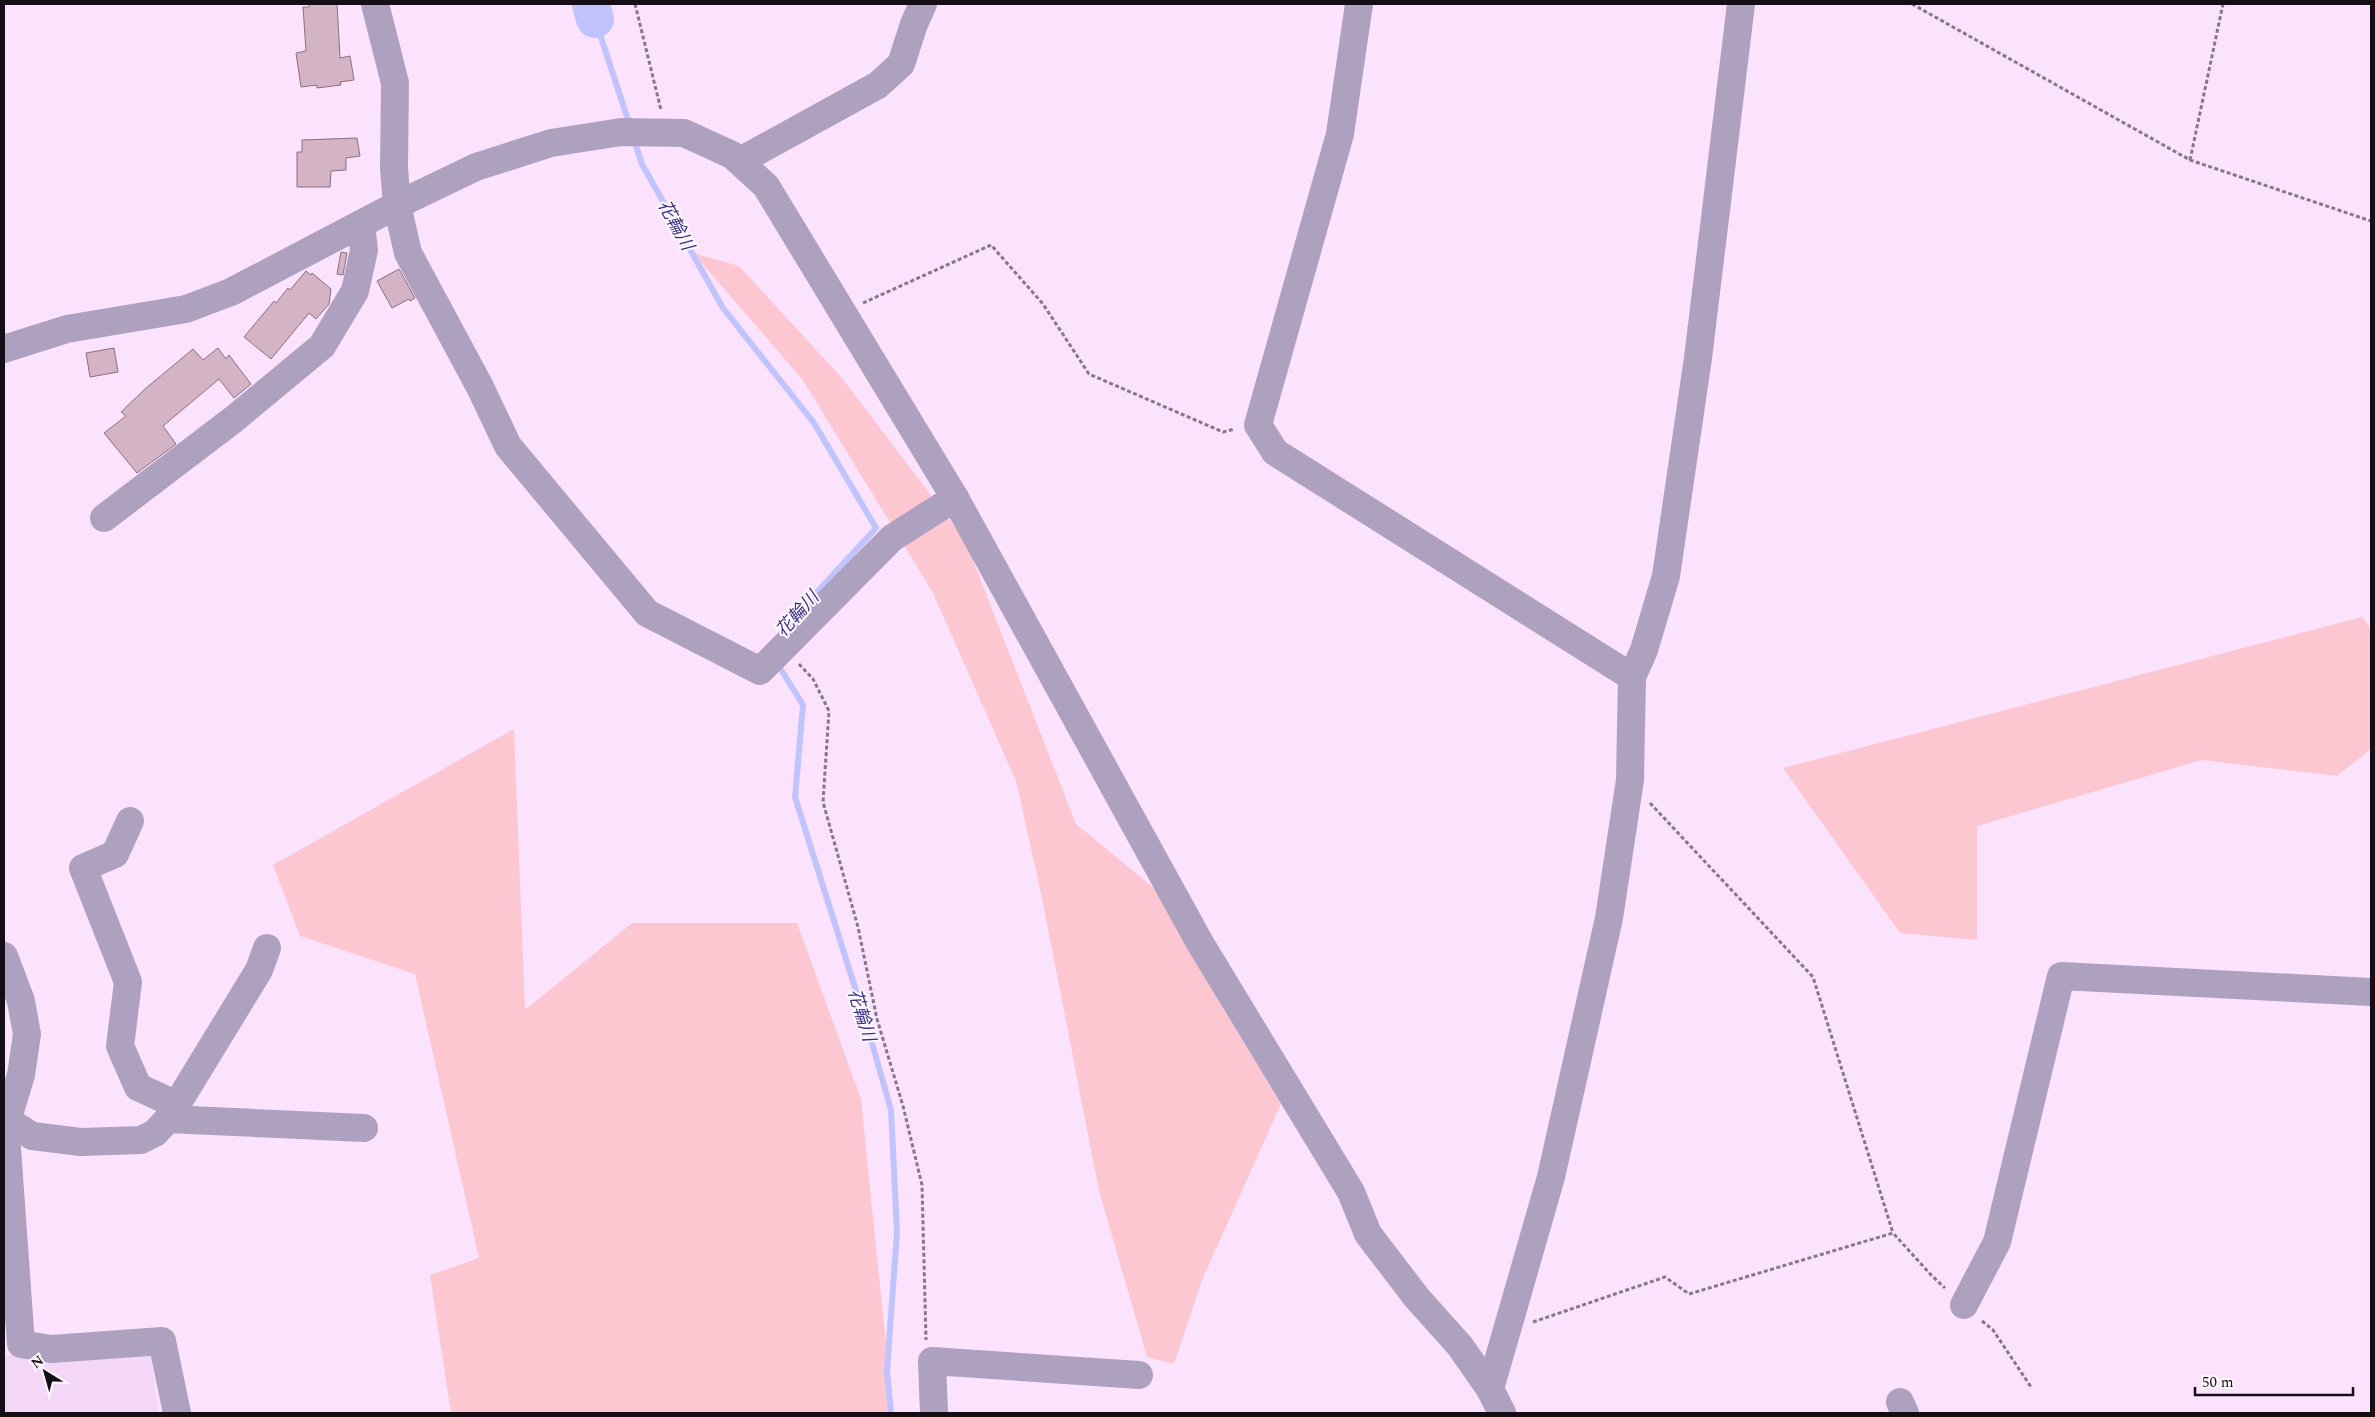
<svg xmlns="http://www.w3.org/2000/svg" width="2375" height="1417" font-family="Spectral,'Noto Sans JP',serif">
  <rect width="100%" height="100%" fill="#fce3fd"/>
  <path fill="#f4d6f6" d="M4,1355L151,1356L158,1413H4Z"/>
  <g fill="#fcc7d1">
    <path d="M693,253L739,266L842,378L965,540L1076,824L1160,893L1219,1002L1281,1104L1202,1280L1174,1364L1147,1357L1099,1191L1042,898L1016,781L932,591L802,379Z"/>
    <path d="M2362,617L2371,629V749L2337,776L2202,760L1977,826V940L1900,933L1783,768Z"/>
    <path d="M514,729L525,1010L632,923H797L861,1099L893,1413H451L430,1275L479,1258L415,974L300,936L273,865Z"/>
  </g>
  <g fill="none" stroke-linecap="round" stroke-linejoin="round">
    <g stroke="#c1c3fd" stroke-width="6">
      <path d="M595,19L630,126"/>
      <path d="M634,140L642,164L723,308L814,423L876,528L794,617"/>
      <path d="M777,663L803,705L795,797L868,1029L891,1110L897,1232L887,1371L891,1413"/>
    </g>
    <path stroke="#c1c3fd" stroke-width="38" d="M591,4L595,19"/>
  </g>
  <g fill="#d3b3c4" stroke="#8c6e7e">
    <path d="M309,4H337L340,58L350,56L354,80L340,82L341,85L317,88V85L301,87L296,53L306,51L303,7H309Z"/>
    <path d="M357,138L360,156L346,158V170L331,171L330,187H297V152H302V140Z"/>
    <path d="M341,252L347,253L343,275L337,274Z"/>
    <path d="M399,269L415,298L410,301L409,299L392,308L377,281Z"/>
    <path d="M306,271L311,275L312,273L331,289L329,304L316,319L309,313L271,359L244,337L274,301L276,303L288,288L290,290Z"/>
    <path d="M114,348L118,372L90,377L86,353Z"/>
    <path d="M218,348L226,359L229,355L251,384L234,398L219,379L163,426L176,444L137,473L104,433L126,416L121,412L145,389L193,349L203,360Z"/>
  </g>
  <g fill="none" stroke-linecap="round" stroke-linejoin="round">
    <g stroke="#887789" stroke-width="3" stroke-dasharray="4 2.5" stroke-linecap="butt">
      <path d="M635,4L661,110"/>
      <path d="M1912,4L2190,160L2371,221"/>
      <path d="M2190,160L2223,4"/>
      <path d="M863,303L991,245L1043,304L1089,374L1223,432L1235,429"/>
      <path d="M799,664L813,679L829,711L823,802L858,927L877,1019L903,1106L922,1185L926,1340"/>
      <path d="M1650,803L1813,977L1893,1233"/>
      <path d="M1982,1321L1993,1330L2031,1387"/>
      <path d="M1533,1322L1665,1277L1689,1294L1893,1233L1932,1276L1945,1288"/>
    </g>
    <g stroke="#aea1c0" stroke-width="28">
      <path d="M375,4L395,83L394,168L397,205L408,253L480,387L508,446L647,613L760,671L892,538L955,498"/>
      <path d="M1359,4L1340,134L1258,425L1275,452L1632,677"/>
      <path d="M740,161L878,85L901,64L914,24L923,4"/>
      <path d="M4,349L67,329L186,309L231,292L397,205L476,167L551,143L621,132L684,133L732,155L766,186L955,498L1200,943L1351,1192L1368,1234L1417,1298L1460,1346L1490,1389L1502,1413"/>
      <path d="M104,518L234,419L322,346L355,291L364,250L361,224"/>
      <path d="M130,821L115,854L83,868L128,982L120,1046L138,1087L177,1105"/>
      <path d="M4,956L21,1001L27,1034L21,1075L7,1121L6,1134L21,1344L51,1349L162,1341L177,1413"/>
      <path d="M4,1118L32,1136L81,1142L141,1140L155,1133L168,1119L259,970L267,948"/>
      <path d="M168,1119L364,1128"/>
      <path d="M1964,1305L1997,1242L2061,976L2371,992"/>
      <path d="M1490,1389L1551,1177L1609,918L1630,780L1632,677L1644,650L1666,576L1698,358L1741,4"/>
      <path d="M1900,1402L1905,1413"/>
      <path d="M934,1413L932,1361L1139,1375"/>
    </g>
  </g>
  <g text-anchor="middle" stroke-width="4" stroke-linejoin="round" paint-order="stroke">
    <g font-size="18" font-style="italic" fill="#3c3384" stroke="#fdf8fd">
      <text transform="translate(676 225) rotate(61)" y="6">花輪川</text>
      <text transform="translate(797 614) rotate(-48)" y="6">花輪川</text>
      <text transform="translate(862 1015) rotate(73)" y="6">花輪川</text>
    </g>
  </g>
  <rect width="2375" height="1417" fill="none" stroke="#160e17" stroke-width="10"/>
  <g transform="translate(45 1372) rotate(323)" stroke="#fdf8fd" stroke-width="4" paint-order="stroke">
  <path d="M0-4L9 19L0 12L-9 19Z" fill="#160e17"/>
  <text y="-8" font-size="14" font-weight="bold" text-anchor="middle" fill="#160e17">N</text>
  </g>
  <path d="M2195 1387v8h158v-8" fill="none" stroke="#160e17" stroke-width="2.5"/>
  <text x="2202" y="1387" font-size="15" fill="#160e17" stroke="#fdf8fd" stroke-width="4" paint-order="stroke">50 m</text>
</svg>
